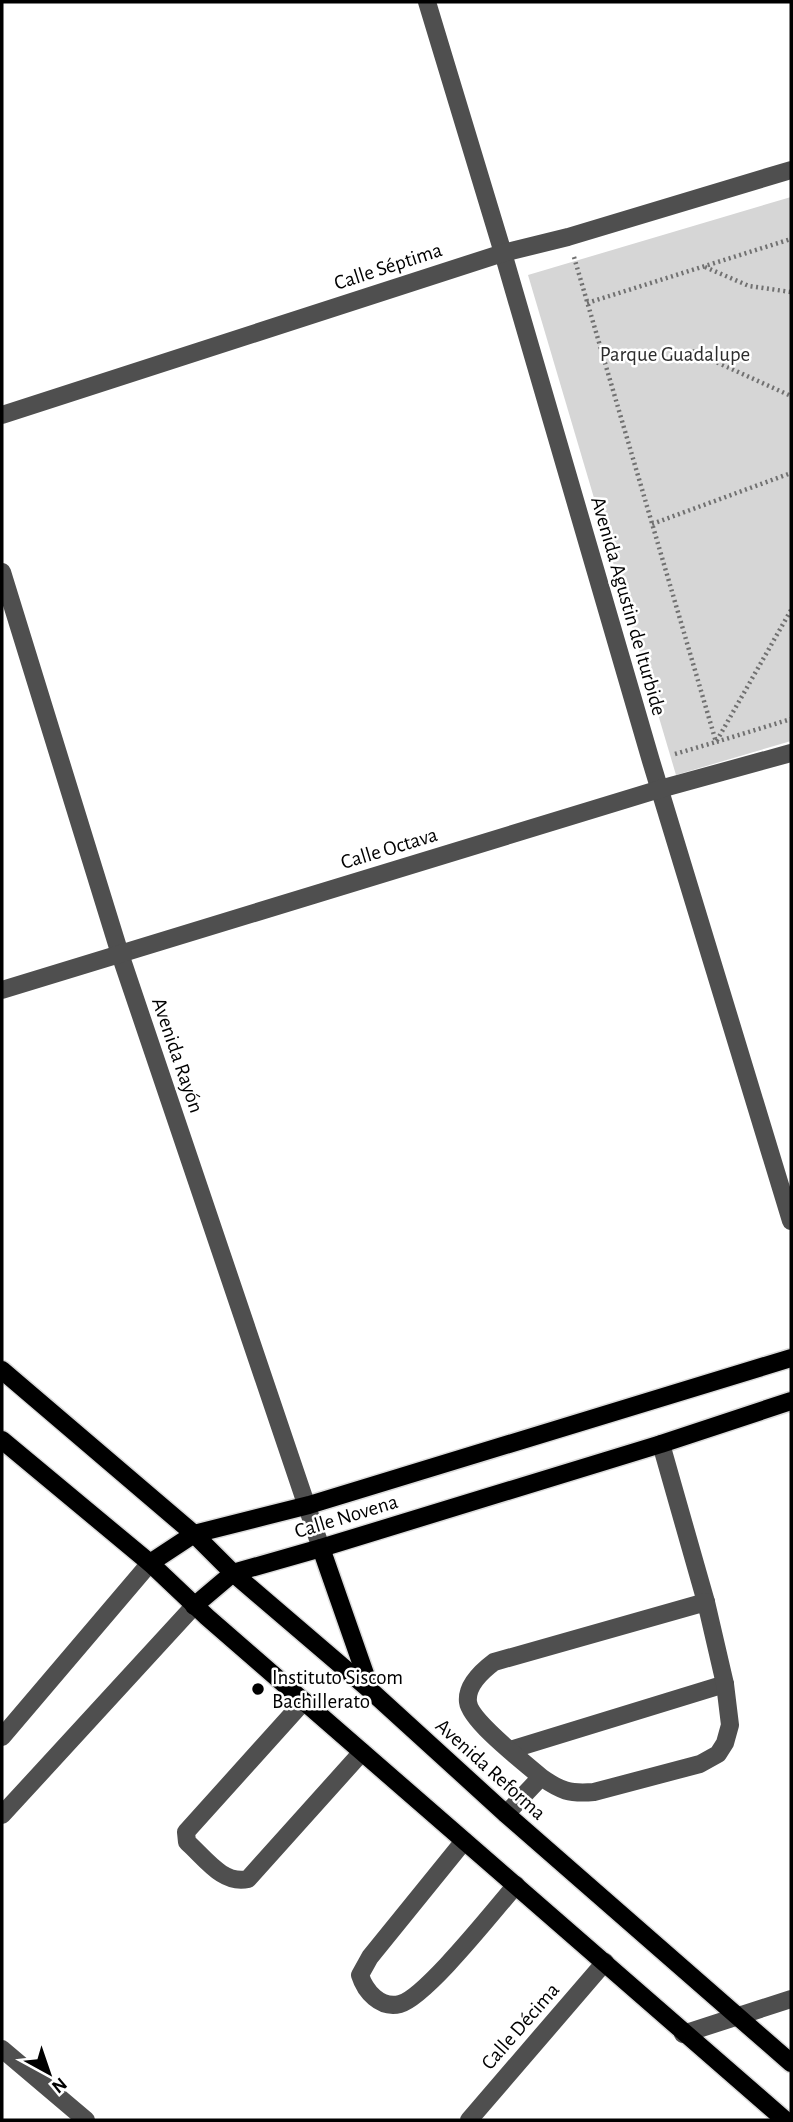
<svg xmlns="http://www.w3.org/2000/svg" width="793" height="2122" font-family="'Alegreya Sans',sans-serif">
  <rect width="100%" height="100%" fill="#fff"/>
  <path fill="#d6d6d6" d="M791,197V741L676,775L528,275Z"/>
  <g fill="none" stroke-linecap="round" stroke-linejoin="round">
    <g stroke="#dbdbdb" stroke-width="21">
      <g id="major">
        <path d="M2,1370L194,1534L233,1573L371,1691L506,1814L791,2063"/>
        <path d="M2,1440L150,1563L207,1617L785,2120"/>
        <path d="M321,1548L371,1691"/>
        <path d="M150,1563L194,1534L309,1505L791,1358"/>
        <path d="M194,1606L233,1573L321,1548L661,1444L791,1401"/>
      </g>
    </g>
    <g stroke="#717171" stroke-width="4.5" stroke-dasharray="2 3.5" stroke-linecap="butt">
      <path d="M574,257L716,742L791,719"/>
      <path d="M705,267L749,286L791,292"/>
      <path d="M587,303L791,239"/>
      <path d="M692,351L791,396"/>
      <path d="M652,524L791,473"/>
      <path d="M675,754L716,742L791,610"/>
    </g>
    <g stroke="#4f4f4f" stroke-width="18">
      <path d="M427,2L503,253L651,761L791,1221"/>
      <path d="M2,415L503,253L568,237L791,170"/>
      <path d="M2,572L120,954L321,1548"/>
      <path d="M2,990L660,789L791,753"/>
      <path d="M661,1444L706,1602"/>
      <path d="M304,1701L186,1832L187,1842C205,1858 223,1885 248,1879L362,1752"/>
      <path d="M2,1737L150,1563"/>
      <path d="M510,1750L725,1684"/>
      <path d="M506,1814L541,1777C525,1763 470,1721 468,1702C466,1685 482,1671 494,1662L706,1602L725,1684L730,1725L725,1743L718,1754L700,1764L594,1792C569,1794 561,1791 541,1777"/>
      <path d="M2,1815L194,1606"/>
      <path d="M464,1841L370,1957L360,1975C365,1991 380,2009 400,2004C426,1997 495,1909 516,1885"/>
      <path d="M683,2034L791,1999"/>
      <path d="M2,2049L86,2120"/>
      <path d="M469,2120L605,1962"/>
    </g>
    <use href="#major" stroke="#000" stroke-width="18"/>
  </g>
  <circle fill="#000" stroke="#fff" stroke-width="2.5" cx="258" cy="1689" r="7"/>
  <g text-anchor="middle" stroke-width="5" stroke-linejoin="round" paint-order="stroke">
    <g font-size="21" fill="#000" stroke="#fff">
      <text transform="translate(388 266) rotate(-18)" y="7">Calle Séptima</text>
      <text transform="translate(629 606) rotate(74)" y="7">Avenida Agustin de Iturbide</text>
      <text transform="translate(389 848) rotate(-17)" y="7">Calle Octava</text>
      <text transform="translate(178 1055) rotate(71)" y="7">Avenida Rayón</text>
      <text transform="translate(346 1516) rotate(-17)" y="7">Calle Novena</text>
      <text transform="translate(491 1769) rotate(42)" y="7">Avenida Reforma</text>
      <text transform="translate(520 2026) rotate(-49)" y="7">Calle Décima</text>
    </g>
    <g font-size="21" fill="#2d2d2d" stroke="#fff">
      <text x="675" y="361">Parque Guadalupe</text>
    </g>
    <g font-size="21" fill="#000" stroke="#fff" text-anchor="start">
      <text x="272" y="1684">Instituto Siscom<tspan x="272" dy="24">Bachillerato</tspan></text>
    </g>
  </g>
  <rect width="793" height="2122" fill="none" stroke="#000000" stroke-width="7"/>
  <g transform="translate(49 2073) rotate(140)" stroke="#ffffff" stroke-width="5" paint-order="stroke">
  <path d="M0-5L12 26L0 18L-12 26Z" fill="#000000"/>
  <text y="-10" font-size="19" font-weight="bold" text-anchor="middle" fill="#000000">N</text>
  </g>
</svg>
